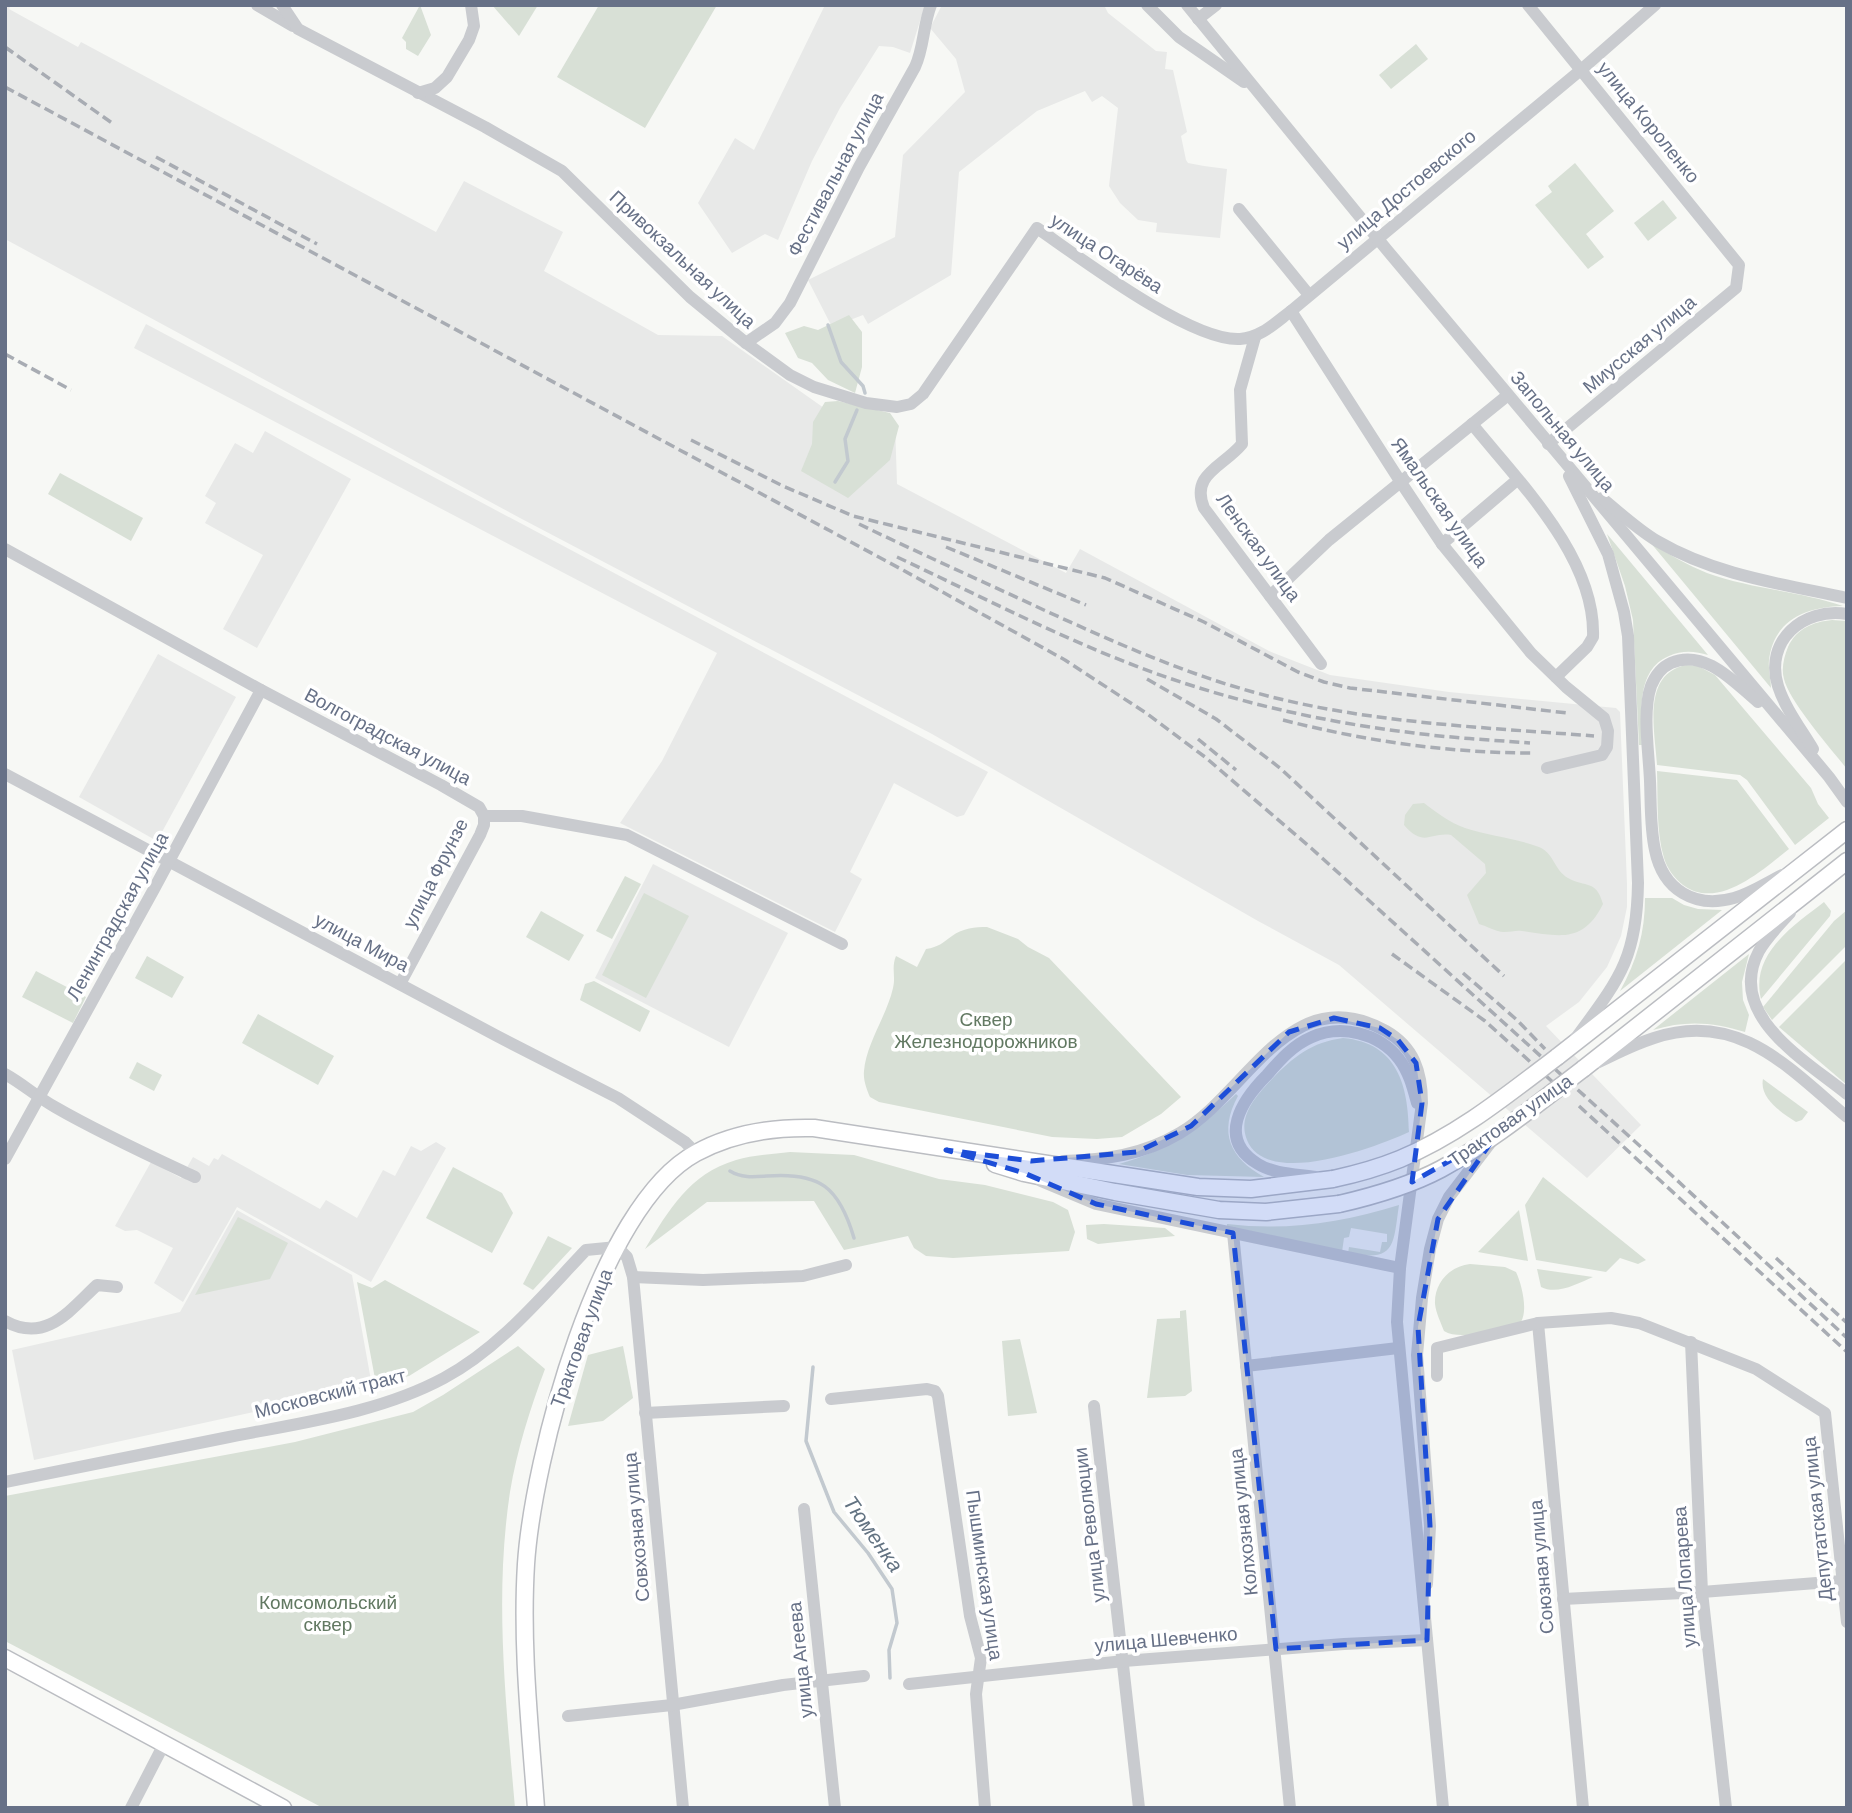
<svg xmlns="http://www.w3.org/2000/svg" width="1852" height="1813" font-family="Barlow,sans-serif">
  <rect width="100%" height="100%" fill="#f7f8f5"/>
  <g fill="#e8e9e8">
    <path d="M5,5H11L9,9L78,47L81,42L436,232L464,181L563,232L544,271L658,335L722,336L824,408L895,423L897,484L1066,573L1080,549L1269,651L1330,675L1449,692L1616,708L1620,712L1627,884V907L1621,936L1607,967L1579,1002L1546,1026L1641,1125L1587,1178L1339,965L1258,921L932,734L520,518L5,239Z"/>
    <path d="M825,5H925L910,53L893,47L879,46L840,108L812,161L778,240L765,234L732,253L698,203L735,138L754,150Z"/>
    <path d="M942,5H1104L1108,13L1156,51L1167,52L1165,69L1173,70L1187,132L1181,136L1186,160L1188,163L1204,166L1227,169L1220,238L1156,232L1157,223L1138,220L1120,203L1109,186L1118,108L1102,96L1092,102L1085,91L1037,111L959,172L951,275L868,324L863,315L832,327L808,280L895,237L903,155L965,92L956,59L930,28Z"/>
    <path d="M146,324L988,772L964,815L957,817L894,783L850,872L862,879L835,932L620,823L662,761L717,653L134,348Z"/>
    <path d="M265,431L351,479L257,648L223,629L263,555L205,523L216,503L205,496L235,443L253,453Z"/>
    <path d="M158,654L236,697L157,841L79,797Z"/>
    <path d="M653,864L788,933L729,1047L595,978Z"/>
    <path d="M436,1142L446,1148L371,1282L237,1207L183,1302L154,1283L173,1248L137,1230L125,1231L115,1226L151,1162L181,1178L193,1157L209,1166L214,1158L218,1160L222,1154L320,1209L326,1200L357,1218L383,1170L395,1176L411,1146L421,1151Z"/>
    <path d="M237,1210L352,1275L372,1386L34,1460L12,1350L180,1312Z"/>
  </g>
  <g fill="#d8e0d6">
    <path d="M420,5L431,35L418,56L406,49V42L402,38Z"/>
    <path d="M492,5H538L519,36Z"/>
    <path d="M599,5H717L645,128L557,77Z"/>
    <path d="M1416,44L1428,59L1391,89L1379,75Z"/>
    <path d="M1575,163L1614,211L1586,234L1604,257L1588,269L1535,205L1552,192L1548,186Z"/>
    <path d="M1663,200L1677,218L1648,241L1634,223Z"/>
    <path d="M849,315L862,332V367L855,393L828,380L812,363L798,358L785,333L804,326L818,330Z"/>
    <path d="M838,401L890,413L899,426L890,460L848,498L801,471L812,444L813,422L825,402Z"/>
    <path d="M60,473L143,518L131,541L48,494Z"/>
    <path d="M1607,534L1708,655C1695,651 1682,650 1669,656C1635,670 1642,715 1642,745H1639L1633,620L1625,586Z"/>
    <path d="M1650,542C1668,554 1687,565 1707,573C1751,589 1799,591 1843,606C1807,607 1774,619 1769,660C1768,670 1771,679 1771,688Z"/>
    <path d="M1832,620L1847,621V769C1831,749 1789,701 1784,679C1781,669 1784,657 1788,647C1797,628 1813,622 1832,620Z"/>
    <path d="M1687,665L1698,666L1715,675L1811,788L1818,804L1829,818L1795,845L1747,780L1740,775L1657,765C1655,731 1641,673 1687,665Z"/>
    <path d="M1657,771L1737,780L1789,849C1762,870 1718,911 1683,885C1674,878 1667,868 1664,858C1656,831 1658,799 1657,771Z"/>
    <path d="M1424,803C1436,812 1450,823 1465,828C1489,836 1515,838 1539,847C1554,853 1554,870 1568,878C1586,888 1596,879 1603,904C1583,944 1559,936 1522,931C1516,930 1511,932 1505,932C1498,933 1487,926 1479,924L1467,895L1486,873L1485,864L1451,835C1430,832 1424,848 1404,825L1405,815L1413,804Z"/>
    <path d="M625,876L641,884L612,939L596,931Z"/>
    <path d="M644,893L689,916L646,998L602,975Z"/>
    <path d="M1645,898H1672L1684,905L1698,909L1722,910L1620,991C1637,961 1645,932 1645,898Z"/>
    <path d="M1824,902L1831,911L1830,916L1761,999C1750,954 1793,926 1824,902Z"/>
    <path d="M1847,910V945L1772,1020L1763,1007L1834,921Z"/>
    <path d="M541,911L584,935L569,961L526,937Z"/>
    <path d="M987,927L1018,939L1028,947L1049,958L1181,1097L1161,1114L1122,1137L1097,1139L1052,1137L879,1102L870,1097C867,1090 863,1080 864,1071C866,1044 887,1015 893,988C896,976 891,968 896,956L917,967L926,949C939,947 942,943 952,936C963,928 975,927 987,927Z"/>
    <path d="M1749,954L1742,982L1743,1000L1749,1015L1745,1032C1714,1022 1685,1020 1653,1030Z"/>
    <path d="M147,956L184,977L172,998L135,978Z"/>
    <path d="M1847,959V1085L1779,1027Z"/>
    <path d="M36,971L86,997L73,1023L22,997Z"/>
    <path d="M594,981L650,1011L640,1032L580,1000L585,984Z"/>
    <path d="M258,1014L334,1056L318,1085L242,1043Z"/>
    <path d="M1343,1038C1398,1043 1408,1086 1409,1132C1376,1147 1267,1189 1247,1140C1237,1116 1257,1095 1272,1079C1293,1057 1312,1042 1343,1038Z"/>
    <path d="M137,1062L162,1075L154,1091L129,1078Z"/>
    <path d="M1763,1079L1808,1112L1802,1120L1796,1122C1782,1113 1759,1098 1763,1079Z"/>
    <path d="M1236,1094L1238,1096C1218,1133 1230,1158 1264,1177L1187,1175L1119,1164C1169,1150 1199,1129 1236,1094Z"/>
    <path d="M790,1152L854,1155L939,1179L985,1185L1053,1202L1068,1210L1075,1232L1069,1251L953,1258L926,1256L914,1248L908,1236L844,1250L814,1201L707,1202L645,1249C669,1210 689,1174 736,1160C753,1155 773,1154 790,1152Z"/>
    <path d="M453,1167L502,1193L513,1213L492,1253L426,1218Z"/>
    <path d="M1543,1177L1646,1260L1638,1264L1620,1258L1606,1272L1536,1260L1525,1205Z"/>
    <path d="M1399,1205C1393,1246 1396,1262 1348,1253L1349,1247L1380,1252L1382,1242H1387V1234L1351,1228L1349,1237L1344,1238L1342,1252L1227,1227V1224C1287,1231 1342,1223 1399,1205Z"/>
    <path d="M1519,1210L1528,1261L1478,1252Z"/>
    <path d="M238,1217L288,1243L270,1279L195,1295Z"/>
    <path d="M1104,1224L1165,1228L1175,1236L1098,1244L1087,1239L1086,1225Z"/>
    <path d="M548,1236L572,1248L533,1290L523,1284Z"/>
    <path d="M1470,1264L1505,1267L1516,1272C1522,1285 1528,1310 1521,1322C1501,1328 1462,1342 1444,1331C1441,1323 1436,1313 1435,1304C1434,1283 1450,1266 1470,1264Z"/>
    <path d="M1537,1269L1593,1277C1577,1284 1557,1295 1541,1287Z"/>
    <path d="M385,1280L480,1332L409,1376L376,1384L357,1282L372,1288Z"/>
    <path d="M1186,1310L1192,1391L1185,1396L1147,1398L1157,1319L1180,1318V1311Z"/>
    <path d="M1020,1339L1037,1413L1008,1416L1002,1341Z"/>
    <path d="M518,1346L545,1369C530,1409 517,1450 510,1492C494,1598 506,1703 515,1808H323L5,1641V1496L295,1442L413,1412L443,1395Z"/>
    <path d="M623,1346L633,1398L603,1421L568,1426L588,1355Z"/>
  </g>
  <g fill="none" stroke-linecap="round" stroke-linejoin="round">
    <g stroke="#c2c9cf" stroke-width="3.5">
      <path d="M828,325L841,362L863,386L865,393"/>
      <path d="M835,482L848,461L845,439L857,410"/>
      <path d="M730,1171C741,1178 753,1177 767,1176C820,1172 839,1187 854,1238"/>
      <path d="M813,1367L806,1441L834,1512L868,1553L892,1589L897,1623L889,1650L890,1678"/>
    </g>
    <g stroke="#bbbdc2" stroke-width="19">
      <g id="major">
        <path d="M1557,1057L1847,830"/>
        <path d="M1583,1069L1847,861"/>
        <path d="M995,1164L1024,1173L1115,1192L1219,1210L1266,1212L1339,1204"/>
        <path d="M5,1658L283,1808"/>
        <path d="M536,1808C530,1727 521,1645 526,1564C533,1459 598,1206 696,1153C732,1133 773,1127 814,1128L1198,1187L1251,1189L1333,1179"/>
      </g>
    </g>
    <g stroke="#c9cbcf" stroke-width="12">
      <path d="M257,5L293,26"/>
      <path d="M282,5L298,29L485,127L562,171L690,297L746,343L790,375L814,387L866,403L897,407L911,404L923,394L1037,228C1079,257 1191,342 1240,339C1260,338 1275,323 1291,311L1582,69L1655,5"/>
      <path d="M1147,5L1179,37L1244,82"/>
      <path d="M1187,5L1387,250L1829,777L1847,802"/>
      <path d="M1528,5L1739,265L1736,288L1548,444"/>
      <path d="M1198,19L1216,5"/>
      <path d="M418,93L435,88L447,77L469,40L474,26L471,5"/>
      <path d="M1239,209L1309,295"/>
      <path d="M1291,311L1400,481L1442,544L1531,653L1566,687L1604,718L1608,731L1607,747L1602,755L1547,768"/>
      <path d="M1255,337L1240,390L1242,444C1223,467 1190,474 1204,508L1321,664"/>
      <path d="M746,343L775,323L790,303L859,167L915,67C924,48 923,25 931,5"/>
      <path d="M1472,424C1519,482 1596,558 1593,637L1587,647L1556,677"/>
      <path d="M1569,476L1608,554L1624,612L1628,636L1638,883C1637,959 1619,979 1576,1038"/>
      <path d="M1602,498C1620,513 1637,529 1657,541C1715,575 1782,584 1847,598"/>
      <path d="M1442,544L1517,480"/>
      <path d="M5,549L261,690L441,785L479,807L484,816"/>
      <path d="M1270,596L1329,540L1508,395"/>
      <path d="M1758,702C1735,683 1705,648 1671,663C1662,667 1655,676 1651,686C1642,712 1649,754 1650,781C1651,804 1650,828 1655,850C1663,890 1695,909 1734,898C1751,893 1766,883 1782,875"/>
      <path d="M1813,749C1801,729 1785,708 1778,686C1764,641 1803,607 1847,614"/>
      <path d="M5,774L497,1036L618,1098L685,1142L696,1153"/>
      <path d="M484,816H522L627,835L842,944"/>
      <path d="M1790,913C1779,925 1767,937 1759,951C1725,1015 1805,1060 1847,1094"/>
      <path d="M400,984L480,835L484,825V816"/>
      <path d="M1599,1062C1617,1053 1635,1044 1654,1038C1738,1010 1788,1067 1847,1117"/>
      <path d="M5,1074C23,1084 37,1097 55,1107C100,1133 148,1155 195,1177"/>
      <path d="M5,1159L154,889L261,690"/>
      <path d="M1063,1161C1105,1160 1143,1155 1180,1133C1249,1092 1290,978 1386,1031C1414,1047 1422,1072 1422,1103L1400,1268L1397,1322L1443,1808"/>
      <path d="M1316,1177C1297,1174 1274,1174 1258,1164C1216,1139 1242,1100 1267,1075C1280,1060 1293,1045 1312,1037C1341,1024 1379,1033 1399,1059C1409,1072 1413,1088 1417,1103"/>
      <path d="M1041,1181L1096,1204L1400,1268"/>
      <path d="M1233,1233L1290,1808"/>
      <path d="M633,1277L703,1280L803,1276L846,1265"/>
      <path d="M5,1321C46,1344 70,1310 97,1285L117,1287"/>
      <path d="M1538,1323L1583,1808"/>
      <path d="M1691,1342L1702,1592L1726,1808"/>
      <path d="M1246,1366L1398,1348"/>
      <path d="M1437,1376V1348L1538,1323L1611,1318L1639,1323L1756,1369L1825,1413L1847,1622"/>
      <path d="M831,1399L927,1389L935,1391L938,1396L970,1616L981,1658L976,1694L985,1808"/>
      <path d="M1094,1406L1139,1808"/>
      <path d="M645,1413L784,1406"/>
      <path d="M5,1482C78,1468 151,1452 224,1438C298,1423 377,1414 444,1378C500,1348 543,1295 586,1250L617,1247L627,1257L633,1277L683,1808"/>
      <path d="M804,1509L835,1808"/>
      <path d="M1427,1584L1430,1526L1417,1355L1422,1298L1430,1249L1438,1219L1449,1197L1491,1142"/>
      <path d="M1563,1599L1702,1592L1842,1581"/>
      <path d="M909,1684L1124,1661L1344,1644L1427,1640"/>
      <path d="M568,1716L672,1705L783,1685L864,1676"/>
      <path d="M131,1808L164,1744"/>
    </g>
    <use href="#major" stroke="#fff" stroke-width="16"/>
    <g stroke="#a8acb3" stroke-width="3.5" stroke-dasharray="10 5" stroke-linecap="butt">
      <path d="M5,47L112,123"/>
      <path d="M5,87L901,569L1065,660L1146,713L1205,757L1311,848L1652,1157L1847,1338"/>
      <path d="M156,157L317,244"/>
      <path d="M5,354L71,390"/>
      <path d="M691,440L783,486L853,516L1105,578L1204,622L1298,672L1324,682L1350,688L1567,713"/>
      <path d="M859,524C921,554 984,582 1046,611C1114,642 1181,672 1253,692C1364,723 1480,727 1594,736"/>
      <path d="M946,547L1086,605"/>
      <path d="M897,557C993,602 1089,653 1190,685C1262,708 1338,724 1414,733C1452,738 1492,740 1530,743"/>
      <path d="M1147,679L1216,719L1280,768L1504,976"/>
      <path d="M1283,720C1365,741 1448,753 1533,753"/>
      <path d="M1198,739L1236,770"/>
      <path d="M1392,954L1485,1021L1556,1085"/>
      <path d="M1463,973L1517,1020L1545,1049"/>
      <path d="M1579,1106L1847,1352"/>
      <path d="M1776,1258L1847,1323"/>
    </g>
    <g stroke="#bbbdc2" stroke-width="19" stroke-linecap="butt">
      <g id="major-bridge">
        <path d="M1333,1179C1356,1174 1378,1168 1400,1159C1458,1135 1507,1095 1557,1057"/>
        <path d="M1339,1204C1374,1196 1409,1186 1441,1169C1492,1141 1537,1104 1583,1069"/>
      </g>
    </g>
    <use href="#major-bridge" stroke="#fff" stroke-width="16"/>
  </g>
  <path fill="#1d4ed8" fill-opacity="0.2" stroke="#1d4ed8" stroke-width="5" stroke-dasharray="14 9" stroke-linejoin="round" d="M1334,1018L1380,1028L1398,1040L1416,1063L1422,1103L1412,1182L1496,1135L1438,1219L1418,1327L1430,1526L1427,1640L1276,1649L1233,1233L1096,1204L1024,1173L946,1150L1031,1161L1137,1152L1191,1126L1289,1032Z"/>
  <g text-anchor="middle" stroke-width="7" stroke-linejoin="round" paint-order="stroke">
    <g font-size="19" fill="#677187" stroke="#fff">
      <text transform="translate(1649 122) rotate(51)" y="7">улица Короленко</text>
      <text transform="translate(835 174) rotate(-62)" y="7">Фестивальная улица</text>
      <text transform="translate(1406 189) rotate(-40)" y="7">улица Достоевского</text>
      <text transform="translate(1107 253) rotate(33)" y="7">улица Огарёва</text>
      <text transform="translate(683 259) rotate(43)" y="7">Привокзальная улица</text>
      <text transform="translate(1639 344) rotate(-40)" y="7">Миусская улица</text>
      <text transform="translate(1563 431) rotate(50)" y="7">Запольная улица</text>
      <text transform="translate(1440 502) rotate(55)" y="7">Ямальская улица</text>
      <text transform="translate(1259 547) rotate(54)" y="7">Ленская улица</text>
      <text transform="translate(388 736) rotate(28)" y="7">Волгоградская улица</text>
      <text transform="translate(435 873) rotate(-63)" y="7">улица Фрунзе</text>
      <text transform="translate(117 916) rotate(-61)" y="7">Ленинградская улица</text>
      <text transform="translate(362 942) rotate(28)" y="7">улица Мира</text>
      <text transform="translate(1510 1120) rotate(-35)" y="7">Трактовая улица</text>
      <text transform="translate(581 1338) rotate(-70)" y="7">Трактовая улица</text>
      <text transform="translate(330 1393) rotate(-14)" y="7">Московский тракт</text>
      <text transform="translate(1817 1519) rotate(-96)" y="7">Депутатская улица</text>
      <text transform="translate(1243 1522) rotate(-96)" y="7">Колхозная улица</text>
      <text transform="translate(1089 1525) rotate(-97)" y="7">улица Революции</text>
      <text transform="translate(636 1527) rotate(-95)" y="7">Совхозная улица</text>
      <text transform="translate(1541 1567) rotate(-95)" y="7">Союзная улица</text>
      <text transform="translate(985 1575) rotate(82)" y="7">Пышминская улица</text>
      <text transform="translate(1684 1577) rotate(-94)" y="7">улица Лопарева</text>
      <text transform="translate(1166 1639) rotate(-5)" y="7">улица Шевченко</text>
      <text transform="translate(800 1660) rotate(-96)" y="7">улица Агеева</text>
    </g>
    <g font-size="19" fill="#627962" stroke="#fff">
      <text x="986" y="1026">Сквер<tspan x="986" dy="22">Железнодорожников</tspan></text>
      <text x="328" y="1609">Комсомольский<tspan x="328" dy="22">сквер</tspan></text>
    </g>
    <g font-size="21" font-style="italic" fill="#637382" stroke="#fff">
      <text transform="translate(873 1534) rotate(55)" y="7">Тюменка</text>
    </g>
  </g>
  <rect width="1852" height="1813" fill="none" stroke="#677187" stroke-width="14"/>
</svg>
